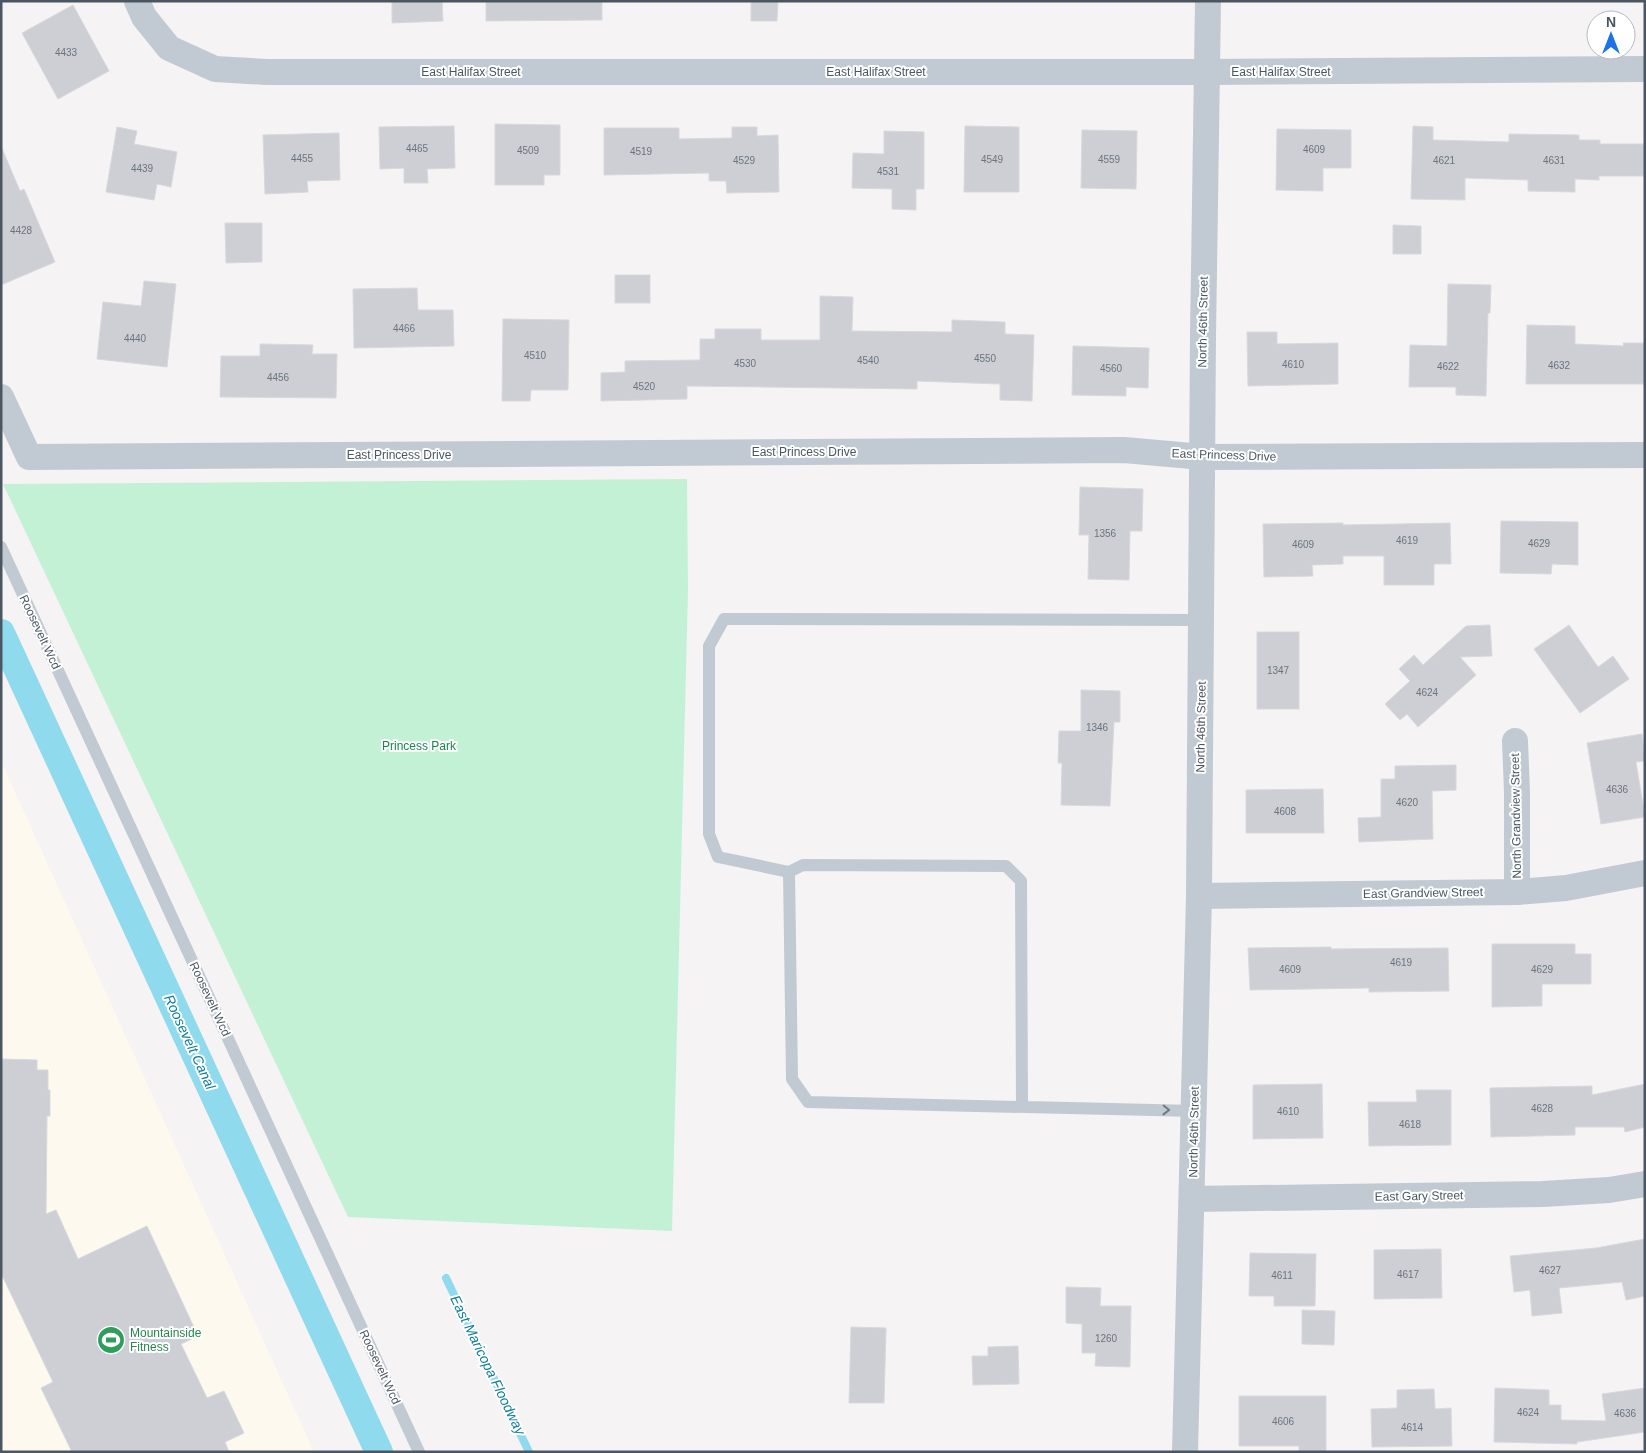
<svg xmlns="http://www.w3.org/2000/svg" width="1646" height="1453" font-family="Helvetica,sans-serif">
  <rect width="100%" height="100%" fill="#f5f3f3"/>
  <path fill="#fdf9ef" d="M1,761L314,1452H1Z"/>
  <path fill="#c3f1d5" d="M687,479L688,590L672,1231L348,1217L3,484Z"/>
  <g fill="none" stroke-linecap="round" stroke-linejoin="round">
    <path stroke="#90daee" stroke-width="8" d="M446,1278L529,1452"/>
    <path stroke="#90daee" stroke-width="28" d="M1,633L379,1452"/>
  </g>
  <g fill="#cdcfd5" stroke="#d7d9de">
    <path d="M392,1H442L443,21L392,23Z"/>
    <path d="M486,1H602V20L486,21Z"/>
    <path d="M751,1H778L777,21H751Z"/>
    <path d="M73,5L109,71L58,99L22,33Z"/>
    <path d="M495,124L560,125V175H544V185H495Z"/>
    <path d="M454,126L455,168L427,169L428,183H404V168L380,169L379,127Z"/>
    <path d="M965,126L1019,127V192H964Z"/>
    <path d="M1413,126L1433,127V140L1509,142V134L1579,135V140H1600V144H1645V176H1599V180L1575,179V192L1528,191V180L1465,178V200L1411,199Z"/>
    <path d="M117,127L137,131L134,144L177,152L171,187L157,184L154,200L106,192Z"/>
    <path d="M732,127H757V136L778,135L779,192L727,193L726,181H709V173L604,175V128H679V139L732,138Z"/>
    <path d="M1277,129L1351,130V168H1323V191L1276,190Z"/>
    <path d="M1082,130L1137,131L1136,189L1081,188Z"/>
    <path d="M884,131L924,132V189H916V210L892,209V189L852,188L853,153L884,154Z"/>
    <path d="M339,133L340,180L307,181L308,192L265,194L263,135Z"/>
    <path d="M1,146L20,191L24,189L55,262L1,285Z"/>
    <path d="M225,223H262V262L226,263Z"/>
    <path d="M1393,225L1421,226V254H1393Z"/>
    <rect x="615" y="275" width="35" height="28"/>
    <path d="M144,281L176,284L167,367L97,359L103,302L141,306Z"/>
    <path d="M1448,284L1491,285L1490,313H1488L1486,396L1456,395V387H1409L1410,345L1447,346Z"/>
    <path d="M417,288L418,310H453L454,346L354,348L353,289Z"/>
    <path d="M820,296L853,297L852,331L952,332V320L1005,322V334L1034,335L1032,401L1000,400V384L917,381V389L687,386V399L601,401V373L625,372V361L700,360V339H715V329H761V340H820Z"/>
    <path d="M503,319L569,320L568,390H531L530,401H502Z"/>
    <path d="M1527,325L1575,326V344L1624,346L1623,343H1645V384H1526Z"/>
    <path d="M1247,332H1277V344L1338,343V384L1248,386Z"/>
    <path d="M260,344L313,345L312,354H337L336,398L220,397L221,356H260Z"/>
    <path d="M1073,346L1149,348L1148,388L1126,387V396L1072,395Z"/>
    <path d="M1080,487L1143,489L1142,531H1130L1129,580L1088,579L1089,535H1079Z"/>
    <path d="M1501,521L1578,522V565L1552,564L1551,574L1500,573Z"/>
    <path d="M1343,523V525L1450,523L1451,564H1434V585H1384V556H1343V564L1312,565L1313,576L1264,577L1263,524Z"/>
    <path d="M1490,625L1492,656L1460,657L1476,675L1418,727L1407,714L1400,720L1385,704L1410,681L1399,669L1414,655L1423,665L1466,626Z"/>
    <path d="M1569,625L1598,667L1613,656L1629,679L1580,713L1534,649Z"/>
    <rect x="1257" y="632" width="42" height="77"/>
    <path d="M1081,690L1120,691V722H1114L1110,806L1061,805L1062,763H1058L1059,731H1081Z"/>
    <path d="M1642,734L1645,761L1636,762L1645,817L1601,824L1587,743Z"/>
    <path d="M1456,765V790L1432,791L1433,839L1359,842L1358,818L1381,817V779H1395V766Z"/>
    <path d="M1323,789L1324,833H1246V790Z"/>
    <path d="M1492,944H1575V954H1591V984H1542V1006L1492,1007Z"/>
    <path d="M1331,947V949L1448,948L1449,991L1369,992V988L1250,990L1248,948Z"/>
    <path d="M1,1059L37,1060V1070H48V1090H50V1116H47L46,1214L56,1210L78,1259L147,1226L198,1336L181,1344L207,1398L224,1391L244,1433L225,1442L229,1452H72L41,1388L53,1382L1,1273Z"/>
    <path d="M1322,1084L1323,1138L1253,1139V1085Z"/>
    <path d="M1645,1084V1127L1625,1132L1624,1127H1575V1135L1491,1137L1490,1088L1592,1086V1095Z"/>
    <path d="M1416,1090H1451V1145L1369,1146L1368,1102H1417Z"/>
    <path d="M1645,1239V1296L1626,1300L1622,1282L1559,1288L1562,1313L1532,1316L1530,1290L1514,1292L1510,1256L1596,1248Z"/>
    <path d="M1441,1249L1442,1298L1374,1299V1250Z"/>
    <path d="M1250,1253L1316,1254L1315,1306H1274V1296H1249Z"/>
    <path d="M1066,1287L1101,1288L1100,1306H1131L1130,1367L1095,1366L1096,1353H1082V1324L1066,1323Z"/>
    <path d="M1302,1310L1335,1311L1334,1345L1302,1344Z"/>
    <path d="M851,1327L886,1328L884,1403H849Z"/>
    <path d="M1018,1346L1019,1384L973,1385L972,1356H988V1347Z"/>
    <path d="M1495,1388L1549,1390V1405H1561V1420L1606,1421L1602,1394L1645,1388V1432L1577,1442V1444L1494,1442Z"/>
    <path d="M1434,1389L1435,1409L1451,1408L1452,1446L1372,1447L1371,1409L1397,1408V1390Z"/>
    <path d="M1239,1396H1326V1452H1299V1446H1239Z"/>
  </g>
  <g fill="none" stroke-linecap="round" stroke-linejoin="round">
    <g stroke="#c1cad2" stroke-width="12">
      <path d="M1,547L419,1452"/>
      <path d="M789,872L718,857L709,834V646L724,619L1202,620"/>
      <path d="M1022,1107L1021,881L1006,866L803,865L789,872L792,1079L808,1102L1195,1111"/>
    </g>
    <g stroke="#c1cad2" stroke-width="26">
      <path d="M137,1L144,17L169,48L215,69L267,72H1207L1645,69"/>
      <path d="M1,397L29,457L1124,450L1203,457L1645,455"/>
      <path d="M1515,741L1517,792V892"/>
      <path d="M1199,896L1517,892L1566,888L1645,873"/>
      <path d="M1193,1199L1543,1194L1609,1190L1645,1184"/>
      <path d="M1185,1452L1199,896L1203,336L1208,1"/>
    </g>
  </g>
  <defs><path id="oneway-chevron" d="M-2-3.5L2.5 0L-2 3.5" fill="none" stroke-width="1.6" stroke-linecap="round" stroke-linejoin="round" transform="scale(1.25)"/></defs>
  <use stroke="#6e7983" href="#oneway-chevron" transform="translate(1166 1110) rotate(1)"/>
  <defs>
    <g id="stadium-disc" transform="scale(1.4375)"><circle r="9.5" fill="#2e9e5b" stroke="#fff"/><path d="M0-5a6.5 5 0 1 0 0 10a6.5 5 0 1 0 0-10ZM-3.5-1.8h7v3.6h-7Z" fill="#fff"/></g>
  </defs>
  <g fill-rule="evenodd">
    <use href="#stadium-disc" x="111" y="1340"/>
  </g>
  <g text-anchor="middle" stroke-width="4" stroke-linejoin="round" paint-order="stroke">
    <g font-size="10" fill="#6b747e">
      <text x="66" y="56">4433</text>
      <text x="417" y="152">4465</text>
      <text x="1314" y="153">4609</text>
      <text x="528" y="154">4509</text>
      <text x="641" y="155">4519</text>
      <text x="302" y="162">4455</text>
      <text x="992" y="163">4549</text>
      <text x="1109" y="163">4559</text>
      <text x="744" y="164">4529</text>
      <text x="1444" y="164">4621</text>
      <text x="1554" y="164">4631</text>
      <text x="142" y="172">4439</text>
      <text x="888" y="175">4531</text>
      <text x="21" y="234">4428</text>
      <text x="404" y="332">4466</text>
      <text x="135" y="342">4440</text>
      <text x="535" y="359">4510</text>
      <text x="985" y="362">4550</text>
      <text x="868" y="364">4540</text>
      <text x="745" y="367">4530</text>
      <text x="1293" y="368">4610</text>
      <text x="1559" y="369">4632</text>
      <text x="1448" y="370">4622</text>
      <text x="1111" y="372">4560</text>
      <text x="278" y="381">4456</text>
      <text x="644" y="390">4520</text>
      <text x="1105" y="537">1356</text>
      <text x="1407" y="544">4619</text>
      <text x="1539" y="547">4629</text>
      <text x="1303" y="548">4609</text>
      <text x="1278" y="674">1347</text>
      <text x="1427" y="696">4624</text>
      <text x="1097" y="731">1346</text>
      <text x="1617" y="793">4636</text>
      <text x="1407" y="806">4620</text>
      <text x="1285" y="815">4608</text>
      <text x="1401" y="966">4619</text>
      <text x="1290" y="973">4609</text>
      <text x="1542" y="973">4629</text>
      <text x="1542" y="1112">4628</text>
      <text x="1288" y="1115">4610</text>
      <text x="1410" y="1128">4618</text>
      <text x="1550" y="1274">4627</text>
      <text x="1408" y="1278">4617</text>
      <text x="1282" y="1279">4611</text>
      <text x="1106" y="1342">1260</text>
      <text x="1528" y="1416">4624</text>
      <text x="1625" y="1417">4636</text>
      <text x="1283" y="1425">4606</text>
      <text x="1412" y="1431">4614</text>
    </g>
    <g font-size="12" fill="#4a5661" stroke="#fff">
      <text x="471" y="76">East Halifax Street</text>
      <text x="876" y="76">East Halifax Street</text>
      <text x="1281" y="76">East Halifax Street</text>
      <text transform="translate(1203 322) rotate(-89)" y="4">North 46th Street</text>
      <text x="804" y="456">East Princess Drive</text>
      <text x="399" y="459">East Princess Drive</text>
      <text transform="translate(1224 455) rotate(2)" y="4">East Princess Drive</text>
      <text transform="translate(40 632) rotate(65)" y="4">Roosevelt Wcd</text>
      <text transform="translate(1201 727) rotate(-89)" y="4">North 46th Street</text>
      <text transform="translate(1516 816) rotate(-91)" y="4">North Grandview Street</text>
      <text transform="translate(1423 893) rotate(-1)" y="4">East Grandview Street</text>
      <text transform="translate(210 999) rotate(65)" y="4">Roosevelt Wcd</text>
      <text transform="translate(1194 1132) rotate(-89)" y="4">North 46th Street</text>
      <text transform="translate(1419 1196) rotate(-1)" y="4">East Gary Street</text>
      <text transform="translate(380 1367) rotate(65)" y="4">Roosevelt Wcd</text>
    </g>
    <g font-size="12" fill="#17864f" stroke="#fff">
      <text x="419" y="750">Princess Park</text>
    </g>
    <g font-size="12" fill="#27864d" stroke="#fff" text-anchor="start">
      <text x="130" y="1337">Mountainside<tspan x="130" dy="14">Fitness</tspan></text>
    </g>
    <g font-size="14" font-style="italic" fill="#0c7c9b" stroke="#fff">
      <text transform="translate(190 1042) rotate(65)" y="5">Roosevelt Canal</text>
      <text transform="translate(488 1365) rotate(64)" y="5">East Maricopa Floodway</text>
    </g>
  </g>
  <rect width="1646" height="1453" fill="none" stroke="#4a5661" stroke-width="5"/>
  <g transform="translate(1611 35)"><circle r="24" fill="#ffffff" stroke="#b7bbc0"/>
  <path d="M0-4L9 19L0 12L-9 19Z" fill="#1a73e8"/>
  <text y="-8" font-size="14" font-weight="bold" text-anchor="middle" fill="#4a5661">N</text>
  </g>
</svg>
